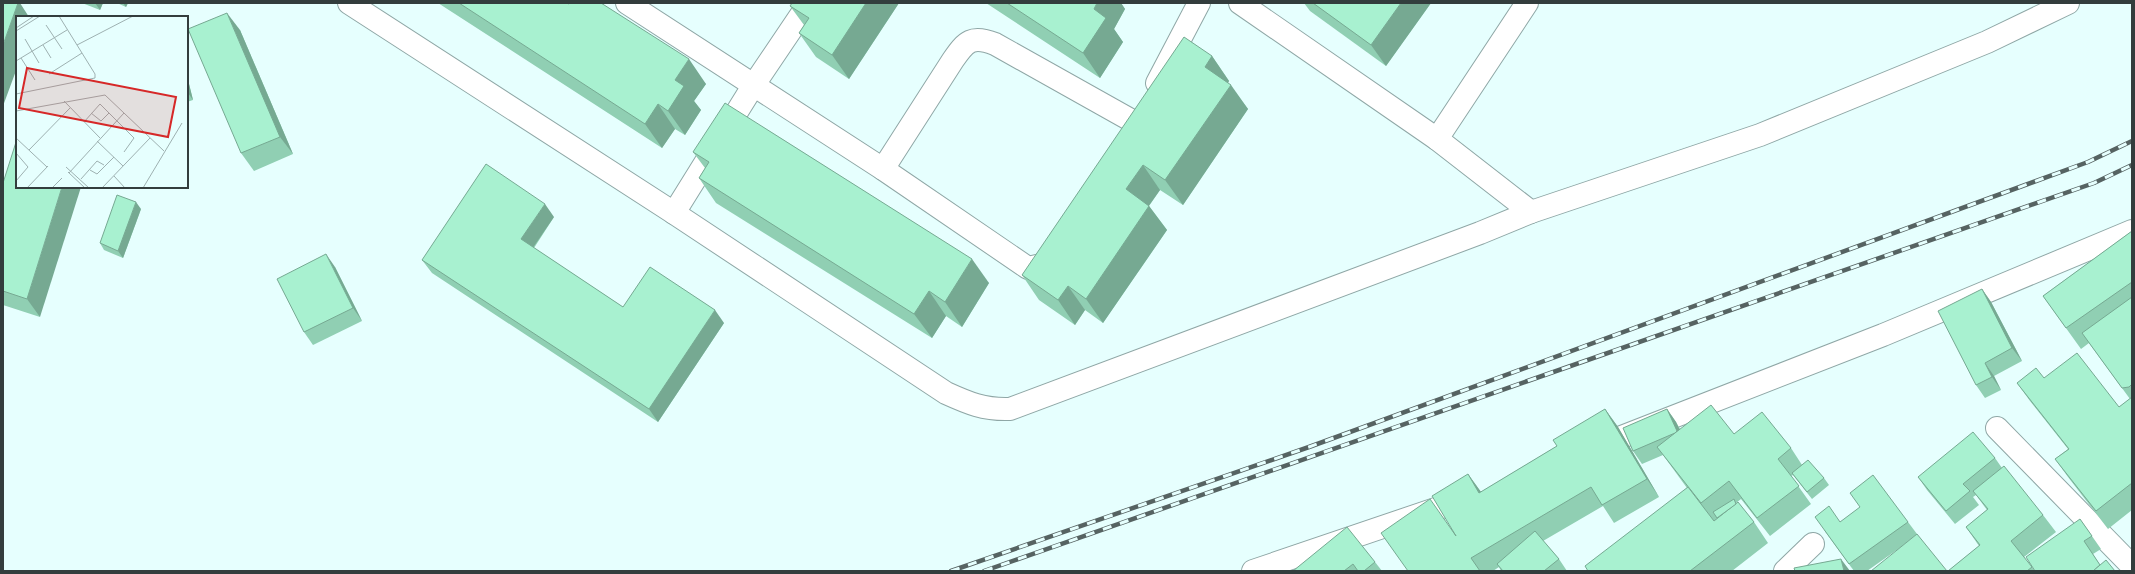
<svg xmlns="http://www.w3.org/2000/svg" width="2135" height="574" font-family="'Roboto Condensed',sans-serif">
  <rect width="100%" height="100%" fill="#e6fffe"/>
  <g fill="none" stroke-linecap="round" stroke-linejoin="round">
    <g stroke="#8fa7a6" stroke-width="24">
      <g id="street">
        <path d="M349,3L674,213L946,393C968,403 984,410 1010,409L1480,233L1531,212L1760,135L1987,42L2068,3"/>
        <path d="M627,3L883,169L1028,268L1050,263L1053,258"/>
        <path d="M1240,3L1437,139L1531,212"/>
        <path d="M1157,83L1199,3"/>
        <path d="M1437,139L1527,3"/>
        <path d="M883,169L953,60C966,41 972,35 995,44L1136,123"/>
        <path d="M674,213L753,86L809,3"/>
        <path d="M1997,428L2132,566"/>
        <path d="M1596,447L1883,335L2132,231"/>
        <path d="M1253,571L1468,498"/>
        <path d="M1785,571L1813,544"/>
      </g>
    </g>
    <use href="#street" stroke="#fff" stroke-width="22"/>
    <g stroke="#566362" stroke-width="4.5">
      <g id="rail">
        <path d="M951,571L1309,447L2088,162L2132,141"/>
        <path d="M984,571L2094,183L2132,165"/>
      </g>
    </g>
    <use href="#rail" stroke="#e6fffe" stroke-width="3" stroke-dasharray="9" stroke-linecap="butt"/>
  </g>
  <g fill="#90cfb3">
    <path d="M82,3H103L100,10Z"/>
    <path d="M117,3H128L126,7Z"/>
    <path d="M438,3H601L706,84L694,101L701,110L685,135L675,129L662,148Z"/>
    <path d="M792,3H899L849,79L816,57L799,33L804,25L790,6Z"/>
    <path d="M986,3H1121L1125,9L1114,29L1123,42L1100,78Z"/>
    <path d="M1304,3H1431L1386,66L1310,11Z"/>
    <path d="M240,30L293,154L254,171L241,153Z"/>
    <path d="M1212,56L1229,81L1228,83L1248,109L1183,205L1160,190L1149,206L1167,230L1103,323L1085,310L1075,325L1039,300L1022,275Z"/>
    <path d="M187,76L193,100L187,102Z"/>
    <path d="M693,152L989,283L962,327L946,316L932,338L716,203L699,178L705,168Z"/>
    <path d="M3,183L40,317L3,305Z"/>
    <path d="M141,209L123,258L104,250L100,243Z"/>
    <path d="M554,217L534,248L623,307L724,323L658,422L432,273L422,260Z"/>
    <path d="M2132,231V510L2108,529L2068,477L2055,459L2068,449L2030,401L2017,383L2044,378L2119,407L2130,399L2089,343L2081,349L2043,296Z"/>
    <path d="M335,267L362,321L313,345L304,332Z"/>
    <path d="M1982,289L1991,302L2022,361L1994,376L2001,390L1985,398L1976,385Z"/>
    <path d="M1605,409L1618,427L1659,497L1614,523L1603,506L1543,541L1559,559L1567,571H1501L1499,567L1493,571H1408L1455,534L1468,474L1481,492L1557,446Z"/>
    <path d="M1667,409L1676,422L1680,429L1734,434L1791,448L1802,465L1824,478L1829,485L1812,499L1793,475L1791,476L1811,504L1770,536L1741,499L1736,503L1754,522L1768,543L1732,571H1588L1687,488L1663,455L1642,464L1633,451Z"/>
    <path d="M1995,458L2002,468L2043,515L2056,532L2024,557L2035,571H1948L1979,546L1966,527L1987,510L1976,495L1973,497L1979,505L1955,524L1927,490L1918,477Z"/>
    <path d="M2080,519L2101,549L2093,554L2100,565L2035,571Z"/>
    <path d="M1840,522H1908L1917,534L1901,547L1867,571H1854L1824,530Z"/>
    <path d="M1375,562L1382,571H1293Z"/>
  </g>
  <g fill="#76a992">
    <path d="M18,3H20L29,17H17V68L3,106V45Z"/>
    <path d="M95,3H103L100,10Z"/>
    <path d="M123,3H128L126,7Z"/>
    <path d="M866,3H899L849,79L832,55Z"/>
    <path d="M1097,3H1121L1125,9L1114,29L1123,42L1100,78L1083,53L1094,9Z"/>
    <path d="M1401,3H1431L1386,66L1371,45Z"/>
    <path d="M227,13L240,30L293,154L280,137Z"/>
    <path d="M1212,56L1229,81L1222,91L1205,67Z"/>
    <path d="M689,59L706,84L694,101L701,110L685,135L668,111L675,80Z"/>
    <path d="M187,76L193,100L188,93L187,90Z"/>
    <path d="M1231,85L1248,109L1183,205L1165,180Z"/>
    <path d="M658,104L675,129L662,148L645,124Z"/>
    <path d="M1143,165L1160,190L1143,214L1126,189Z"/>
    <path d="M62,187H81L40,317L27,299Z"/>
    <path d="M136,202L141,209L123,258L118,251Z"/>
    <path d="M545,204L554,217L530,252L521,239Z"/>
    <path d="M1149,206L1167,230L1103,323L1086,299Z"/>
    <path d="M326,254L335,267L362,321L353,308Z"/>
    <path d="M972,259L989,283L962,327L945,302Z"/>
    <path d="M1068,286L1085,310L1075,325L1058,300Z"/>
    <path d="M1982,289L1991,302L2022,361L2012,348Z"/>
    <path d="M929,291L946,316L932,338L914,314Z"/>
    <path d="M715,310L724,323L658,422L649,409Z"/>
    <path d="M1985,363L1994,376L2001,390L1992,377Z"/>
    <path d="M1605,409L1618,427L1659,497L1647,479Z"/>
    <path d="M1667,409L1676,422L1687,445L1677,432Z"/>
    <path d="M1468,474L1481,492L1479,493Z"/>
    <path d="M1841,559L1850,571H1844Z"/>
  </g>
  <g fill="#a8f1d0" stroke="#76a992">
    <path d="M3,3H18L3,45Z"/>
    <path d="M459,3H567L569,4V3H601L689,59L675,80L684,86L668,111L658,104L645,124Z"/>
    <path d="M792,3H866L832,55L799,33L809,18L790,6Z"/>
    <path d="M1007,3H1097L1094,9L1106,18L1083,53Z"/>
    <path d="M1313,3H1401L1371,45Z"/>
    <path d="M227,13L280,137L241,153L188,29Z"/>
    <path d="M1184,37L1212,56L1205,67L1231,85L1165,180L1143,165L1126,189L1149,206L1086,299L1068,286L1058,300L1022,275Z"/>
    <path d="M725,103L972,259L945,302L929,291L914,314L699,178L709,162L693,152Z"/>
    <path d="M17,139V187H62L27,299L3,291V183Z"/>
    <path d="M486,164L545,204L521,239L623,307L650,267L715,310L649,409L422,260Z"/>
    <path d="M117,195L136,202L118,251L100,243Z"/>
    <path d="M2132,231V282L2066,328L2043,296Z"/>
    <path d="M326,254L353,308L304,332L277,279Z"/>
    <path d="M1982,289L2012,348L1985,363L1992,377L1976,385L1938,311Z"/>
    <path d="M2132,297V384L2129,387L2122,388L2082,333Z"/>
    <path d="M2077,353L2119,407L2132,397V483L2096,511L2055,459L2069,449L2017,383L2036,368L2044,378Z"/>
    <path d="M1711,405L1734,434L1762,412L1791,448L1778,459L1799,486L1757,518L1729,481L1701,503L1657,447Z"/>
    <path d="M1605,409L1647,479L1602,505L1591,487L1471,558L1480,571H1408L1381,533L1430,499L1456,536L1432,496L1468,474L1479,493L1557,446L1553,440Z"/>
    <path d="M1667,409L1677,431L1675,433L1633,451L1623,428Z"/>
    <path d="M1973,432L1995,458L1963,484L1970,491L1946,511L1918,477Z"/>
    <path d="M1808,460L1824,478L1807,492L1792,473Z"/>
    <path d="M2004,466L2043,515L2011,541L2032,567L2027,571H1948L1980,545L1966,527L1988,509L1973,491Z"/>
    <path d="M1873,475L1908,522L1849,564L1815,517L1829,506L1840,522L1860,507L1850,493Z"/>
    <path d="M1688,487L1714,521L1738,502L1754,522L1690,571H1588L1585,566Z"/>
    <path d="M1734,499L1736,504L1717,518L1713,512Z"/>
    <path d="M2080,519L2092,536L2084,541L2100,565L2093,571H2035L2026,557Z"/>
    <path d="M1347,527L1375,562L1364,571H1358L1353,564L1344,571H1293Z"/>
    <path d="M1535,531L1559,559L1544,571H1503L1497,564Z"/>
    <path d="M1917,534L1947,571H1871Z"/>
    <path d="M1841,559L1844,571H1795L1794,568Z"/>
    <path d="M2106,560L2115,571H2093Z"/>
  </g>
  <g transform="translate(16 16)">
    <rect width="172" height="172" fill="#e6fffe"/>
    <path fill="none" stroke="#9eb1b1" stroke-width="1" d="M30,9L46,33M0,12L18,0M0,15L24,0M9,23L23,47M27,29L35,42M61,29L117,0M5,42L19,64M0,45L51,14M33,58L66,37M0,78L79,62V58L43,0M48,85L84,122M0,95L89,79L148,135M75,97L85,105L93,97M68,106L84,88L118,122L108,136M0,122L31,151M81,125L107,150M13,134L54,92M0,137L12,151L0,165M50,151L73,172M74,154L81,158L98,141M52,156L69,172M53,157L108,97M98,160L109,172M65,163L81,145L88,149M11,172L32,150M36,172L46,162M86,172L134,122M127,172L166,107"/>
    <path fill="#d62828" fill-opacity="0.15" stroke="#d62828" stroke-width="2" d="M11,52L160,81L152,121L3,92Z"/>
    <rect width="172" height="172" fill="none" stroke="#333d3d" stroke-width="2"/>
  </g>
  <rect width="2135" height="574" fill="none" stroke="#333d3d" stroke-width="8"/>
</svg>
